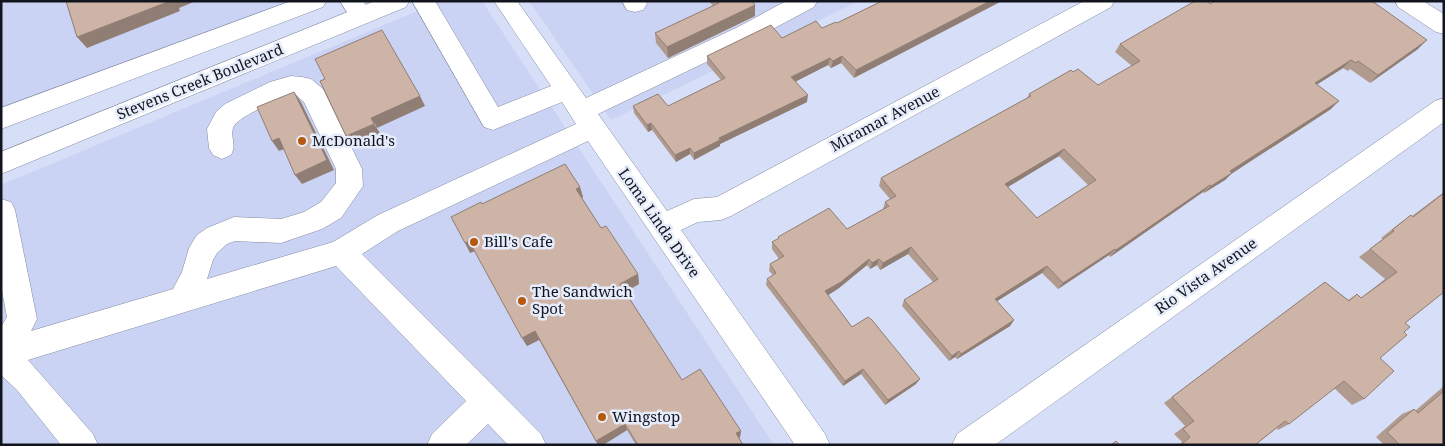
<svg xmlns="http://www.w3.org/2000/svg" width="1445" height="446" font-family="'Noto Serif',serif">
  <rect width="100%" height="100%" fill="#d7dff8"/>
  <g fill="#cad3f3">
    <path d="M1,1H294L1,113Z"/>
    <path d="M441,1H482L774,445H1V185Z"/>
    <path d="M529,1H859L611,120Z"/>
  </g>
  <g fill="none" stroke-linecap="round" stroke-linejoin="round">
    <g stroke="#838aa1" stroke-width="1">
      <g id="minor">
        <path d="M340,1H363L373,16L369,22L361,24L353,22Z"/>
        <path d="M412,1H435L498,107L551,86L494,1H517L586,98L738,27L786,1H817L814,7L754,39L598,114L667,211L694,199L717,197L1084,1H1114L1111,7L731,216L721,220L698,222L681,230L825,434L830,445H795L588,141L398,231L362,254L541,434L546,445H508L488,424L466,445H427L432,434L466,401L336,266L28,360L93,434L98,445H61L17,390L1,375V327L7,317L1,286V199L11,202L15,210L37,319L31,331L173,289L182,272L189,248L197,235L207,228L234,217L281,219L304,212L321,202L336,183V169L304,102L296,95L288,96C277,101 236,117 233,128C230,138 237,144 231,155L222,159L213,155L209,148L207,129L216,112L225,104L270,82L291,76L302,77L311,79L323,89L362,169L363,186L341,218L322,229L281,243L235,241L227,244L217,253L213,260L207,279L333,242L378,215L576,124L562,102L493,130L484,127Z"/>
        <path d="M622,1H645L647,4L643,10L635,12L627,10Z"/>
        <path d="M1395,1H1423L1444,14V34L1436,32L1398,7Z"/>
        <path d="M1444,98V122L995,445H952L957,434L1435,101Z"/>
      </g>
    </g>
    <g stroke="#838aa1" stroke-width="1">
      <g id="major">
        <path d="M291,1H326L323,7L1,129V108Z"/>
        <path d="M375,1H409L406,7L1,174V152Z"/>
      </g>
    </g>
    <use href="#minor" fill="#fff" fill-rule="evenodd"/>
    <use href="#major" fill="#fff" fill-rule="evenodd"/>
  </g>
  <g fill="#b19b8f" fill-rule="evenodd">
    <path d="M709,1H752L755,16L668,58L656,43L655,33L713,6Z"/>
    <path d="M882,1L854,78L841,63L831,68L828,65L796,81L807,102L720,144V146L694,160L690,154L676,162L652,130L648,132L634,113L633,106H668L721,80L707,64V56L822,28L837,23Z"/>
    <path d="M1210,4L1418,49L1370,83L1350,69L1348,71L1343,68L1317,84L1331,109L1231,174L1225,180L1204,193L1203,192L1110,257L1109,255L1058,289L1042,273L997,301L1014,320L1010,326L957,359L955,357L949,361L902,306L904,300L933,282L908,254L880,270L877,265L870,269L867,265L839,288L828,295L852,327L916,384L885,405L861,374L843,386L766,285L767,279L773,275L769,271L770,264L779,259L772,249V242L778,239V237L847,229L883,209L885,202L890,199L879,186L881,178L1027,98L1029,94L1073,72L1098,85L1132,66L1115,52L1120,44ZM1059,156L1088,185L1037,218L1008,187Z"/>
    <path d="M580,187L583,197L582,198L601,228L638,274L639,284L625,292L682,380L741,431L740,437L739,438L743,445H636L627,430L603,445H598L539,340L527,346L475,251L470,253Z"/>
    <path d="M1444,192V292L1405,323L1404,332L1380,358L1364,399L1352,405L1334,388L1289,424L1278,430L1277,428L1255,445H1179L1182,442L1174,434L1185,426L1164,403L1325,282L1348,300L1357,294L1361,298L1385,279L1359,257L1383,239L1381,238L1400,223L1411,215L1412,216Z"/>
    <path d="M1444,386V445H1384L1376,437L1402,414L1414,409L1415,411Z"/>
  </g>
  <g fill="#907e74">
    <path d="M170,1H196L179,8L180,11L87,48L77,37Z"/>
    <path d="M990,1H1002L854,78L856,70Z"/>
    <path d="M755,5V16L668,58L667,47Z"/>
    <path d="M1427,40L1418,49L1370,83L1378,75Z"/>
    <path d="M842,56L841,63L831,68L833,61Z"/>
    <path d="M830,58L828,65L791,84V77Z"/>
    <path d="M1351,60L1343,68L1307,91L1315,83Z"/>
    <path d="M294,92L301,102L334,170L302,184L295,175Z"/>
    <path d="M808,95L807,102L720,144V146L694,160V153L719,138Z"/>
    <path d="M420,96L425,106L377,128L371,118Z"/>
    <path d="M1339,101L1331,109L1231,174L1225,180L1204,193L1211,186L1230,171Z"/>
    <path d="M651,123L652,130L648,132L647,125Z"/>
    <path d="M374,124L380,133L353,146L346,136Z"/>
    <path d="M279,138L287,148L279,151L272,141Z"/>
    <path d="M690,148V154L676,162L675,155Z"/>
    <path d="M1064,149L1059,156L1001,191L1005,184Z"/>
    <path d="M1210,185L1203,192L1110,257L1116,250Z"/>
    <path d="M580,187L583,197L579,199L576,189Z"/>
    <path d="M469,241L475,251L470,253L465,243Z"/>
    <path d="M911,247L908,254L880,270L883,263Z"/>
    <path d="M1115,249L1109,255L1058,289L1063,283Z"/>
    <path d="M869,259L867,265L839,288L824,298L825,291Z"/>
    <path d="M879,259L877,265L870,269L872,263Z"/>
    <path d="M1047,266L1042,273L991,305L995,299Z"/>
    <path d="M638,274L639,284L623,293L620,284Z"/>
    <path d="M1014,320L1010,326L957,359L961,354Z"/>
    <path d="M535,331L539,340L527,346L522,338Z"/>
    <path d="M959,351L955,357L949,361L952,356Z"/>
    <path d="M863,369L861,374L843,386L845,381Z"/>
    <path d="M920,379L916,384L885,405L888,400Z"/>
    <path d="M625,424L627,430L603,445H598L596,441Z"/>
    <path d="M741,431L740,437L736,440V433Z"/>
  </g>
  <g fill="#ceb4a6" stroke="#907e74" fill-rule="evenodd">
    <path d="M66,1H170L77,37Z"/>
    <path d="M718,1H752L755,5L667,47L655,33L719,3Z"/>
    <path d="M882,1H990L856,70L842,56L833,61L830,58L791,77L808,95L719,138L720,140L694,153L690,148L675,155L651,123L647,125L633,106L658,94L668,106L725,78L707,56L771,25L782,38L816,21L822,28L836,22L837,23Z"/>
    <path d="M1195,1H1207L1210,4L1215,1H1372L1427,40L1378,75L1358,61L1356,63L1351,60L1315,83L1339,101L1230,171L1232,173L1211,186L1210,185L1116,250L1115,249L1063,283L1047,266L995,299L1014,320L961,354L959,351L952,356L904,300L938,279L911,247L883,263L879,259L872,263L869,259L841,282L825,291L852,327L868,317L872,320L920,379L888,400L863,369L845,381L767,279L776,273L770,264L784,256L772,242L779,238L778,237L829,208L847,229L889,206L885,202L896,196L881,178L1031,96L1029,94L1071,70L1073,72L1078,69L1098,85L1140,61L1120,44ZM1064,149L1096,180L1037,218L1005,184Z"/>
    <path d="M382,30L420,96L371,118L374,124L346,136L320,81L325,79L315,59Z"/>
    <path d="M294,92L327,160L295,175L279,138L272,141L257,107Z"/>
    <path d="M565,164L580,187L576,189L601,228L606,226L638,274L620,284L682,380L700,369L741,431L736,433L743,445H638L625,424L596,441L535,331L522,338L469,241L465,243L451,217L481,202L482,204Z"/>
    <path d="M1444,193V292L1405,323L1410,327L1404,332L1407,335L1380,358L1394,371L1364,399L1344,381L1289,424L1285,421L1255,445H1181L1190,437L1183,429L1194,421L1172,397L1325,282L1349,301L1357,294L1361,298L1397,272L1370,249L1394,231L1392,230L1411,215L1413,217Z"/>
    <path d="M1444,391V445H1400L1387,432L1414,409L1418,413Z"/>
    <path d="M1116,441L1120,445H1111Z"/>
  </g>
  <g fill="#b7590c" stroke="#e7ecfb" stroke-width="2">
    <circle cx="302" cy="141" r="5"/>
    <circle cx="474" cy="242" r="5"/>
    <circle cx="522" cy="301" r="5"/>
    <circle cx="602" cy="417" r="5"/>
  </g>
  <g text-anchor="middle" stroke-width="5" stroke-linejoin="round" paint-order="stroke">
    <g font-size="15" fill="#12151d" stroke="#e7ecfb">
      <text transform="translate(200 82) rotate(-22)" y="5">Stevens Creek Boulevard</text>
      <text transform="translate(885 119) rotate(-28)" y="5">Miramar Avenue</text>
      <text transform="translate(659 223) rotate(55)" y="5">Loma Linda Drive</text>
      <text transform="translate(1206 276) rotate(-35)" y="5">Rio Vista Avenue</text>
    </g>
    <g font-size="15" fill="#12151d" stroke="#e7ecfb" text-anchor="start">
      <text x="312" y="146">McDonald's</text>
      <text x="484" y="247">Bill's Cafe</text>
      <text x="532" y="297">The Sandwich<tspan x="532" dy="17">Spot</tspan></text>
      <text x="612" y="422">Wingstop</text>
    </g>
  </g>
  <rect width="1445" height="446" fill="none" stroke="#12151d" stroke-width="5"/>
</svg>
